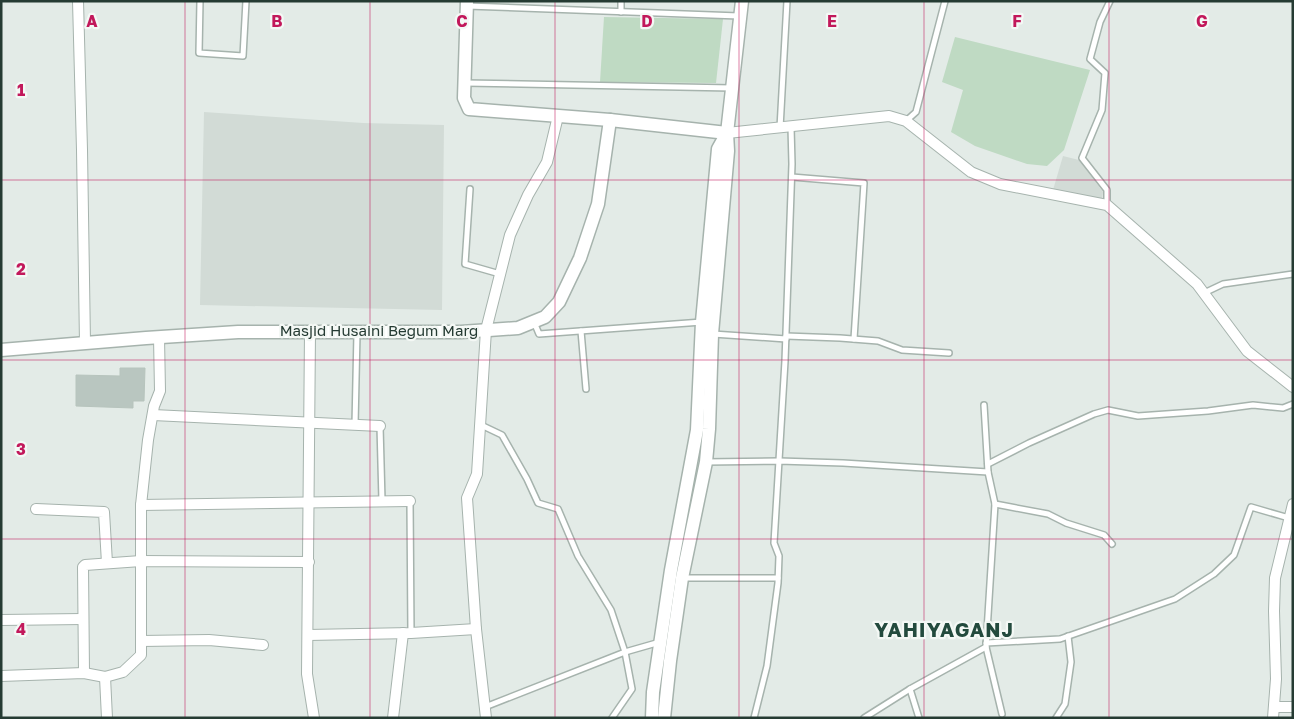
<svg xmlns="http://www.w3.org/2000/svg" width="1294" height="719" font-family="'Golos Text',sans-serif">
  <rect width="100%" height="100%" fill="#e3ebe7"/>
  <g fill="#d2dbd6">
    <path d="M204,112L363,123L444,125L442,310L200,305Z"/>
    <path d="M1063,156L1079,160L1103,192L1102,200L1053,190Z"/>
  </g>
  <g fill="#bfdac3">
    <path d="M604,17L723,19L716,83L600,82Z"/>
    <path d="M955,37L1090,70L1064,150L1047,166L1027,164L975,146L951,132L963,90L942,82Z"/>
  </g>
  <path fill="#b9c6c0" stroke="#b7c4bd" d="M120,368H145L144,401H133V408L76,406V375L120,376Z"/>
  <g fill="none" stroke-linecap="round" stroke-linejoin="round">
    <g stroke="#a6b3ad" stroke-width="8">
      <g id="service">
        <path d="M200,1L199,53L243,56L246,1"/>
        <path d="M467,6L739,16"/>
        <path d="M621,12V1"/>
        <path d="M465,83L732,88"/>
        <path d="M906,121L916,112L945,1"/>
        <path d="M780,128L787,1"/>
        <path d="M792,177L864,183L854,339"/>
        <path d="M470,189L465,264L500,274"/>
        <path d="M1107,205V190L1082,158L1102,110L1105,73L1090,59L1100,22L1110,1"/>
        <path d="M1204,293L1223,284L1293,274"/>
        <path d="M534,322L539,334L702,322"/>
        <path d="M581,331L586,389"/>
        <path d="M713,334L786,339"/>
        <path d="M786,336L840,338L878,341L902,350L949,353"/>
        <path d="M984,405L988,472L995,504L986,647L1002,714"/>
        <path d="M355,425L357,333"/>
        <path d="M481,425L502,435L527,479L538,503L558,509L578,556L611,610L625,652L632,689L612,718"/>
        <path d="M380,426L382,501"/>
        <path d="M706,462L779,461L843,463L988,472"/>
        <path d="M988,464L1029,443L1094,414L1108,410L1138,416L1208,411L1253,405L1283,408L1293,404"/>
        <path d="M410,501L411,633"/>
        <path d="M995,504L1048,514L1066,523L1104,535L1112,544"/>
        <path d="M682,578H778"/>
        <path d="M986,643L1060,639L1175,599L1214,574L1234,555L1251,507L1289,518"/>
        <path d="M910,689L919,718"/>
        <path d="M485,707L625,652L660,642"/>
        <path d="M754,718L767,666L778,583L779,556L774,543L785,361L792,164L791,127"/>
        <path d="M864,718L910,689L986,647"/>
        <path d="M1056,718L1065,704L1071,662L1068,636"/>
      </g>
    </g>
    <g stroke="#a6b3ad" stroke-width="12">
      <g id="minor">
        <path d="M78,1L82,150L85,343"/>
        <path d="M727,133L889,116L906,121L971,172L1000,184L1107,205L1197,284L1247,351L1293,387"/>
        <path d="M310,332L307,674L314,718"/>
        <path d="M153,415L380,426"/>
        <path d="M141,505L410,501"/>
        <path d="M36,509L104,512L107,563"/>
        <path d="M1,620L83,619"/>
        <path d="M308,635L411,633L476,629"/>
        <path d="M141,641L209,640L263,645"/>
        <path d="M84,673L83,567L85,565L141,561L309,562"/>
        <path d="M1,676L84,673L105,677"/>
        <path d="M1274,707H1293"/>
        <path d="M107,718L105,677L123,672L141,655V505L148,440L154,406L160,391L159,337"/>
        <path d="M393,718L403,633"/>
        <path d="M486,718L476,629L467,498L477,474L486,330L510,235L528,195L547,162L558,116"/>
        <path d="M1273,718L1276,679L1274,611L1275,578L1293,504"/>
      </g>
    </g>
    <g stroke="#a6b3ad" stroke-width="15">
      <g id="tertiary">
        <path d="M467,1L464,98L469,109L610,120L727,133"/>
        <path d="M1,350L146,338L238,332H461L518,328L545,317L559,302L580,258L598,204L610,120"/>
        <path d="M652,718L653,692L671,570L697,430L702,322L718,149L727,133"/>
        <path d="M664,718L670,661L682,578L706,462L709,429L712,334L728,151L727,133L742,1"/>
      </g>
    </g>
    <use href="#service" stroke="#fff" stroke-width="5"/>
    <use href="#minor" stroke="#fff" stroke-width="10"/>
    <use href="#tertiary" stroke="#fff" stroke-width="12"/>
  </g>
  <path fill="none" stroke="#c2185b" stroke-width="1" stroke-opacity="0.55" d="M185,1V718M370,1V718M555,1V718M739,1V718M924,1V718M1109,1V718M1,180H1293M1,360H1293M1,539H1293"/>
  <g text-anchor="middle" stroke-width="4.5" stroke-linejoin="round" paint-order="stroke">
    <g font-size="15" fill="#253b33" stroke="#f4f8f5">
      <text x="379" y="336">Masjid Husaini Begum Marg</text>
    </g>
    <g font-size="20" font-weight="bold" letter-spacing="1" fill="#234a3d" stroke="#f4f8f5">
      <text x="944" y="637">YAHIYAGANJ</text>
    </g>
  </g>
  <g font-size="16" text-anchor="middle" font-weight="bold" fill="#c2185b" stroke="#f4f8f5" stroke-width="4.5" stroke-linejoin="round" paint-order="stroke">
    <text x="92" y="27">A</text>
    <text x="277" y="27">B</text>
    <text x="462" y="27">C</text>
    <text x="647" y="27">D</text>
    <text x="832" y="27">E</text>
    <text x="1017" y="27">F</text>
    <text x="1202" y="27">G</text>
    <text x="21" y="96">1</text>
    <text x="21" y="275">2</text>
    <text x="21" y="455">3</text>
    <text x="21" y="635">4</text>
  </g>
  <rect width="1294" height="719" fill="none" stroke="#253b33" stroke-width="5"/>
</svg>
